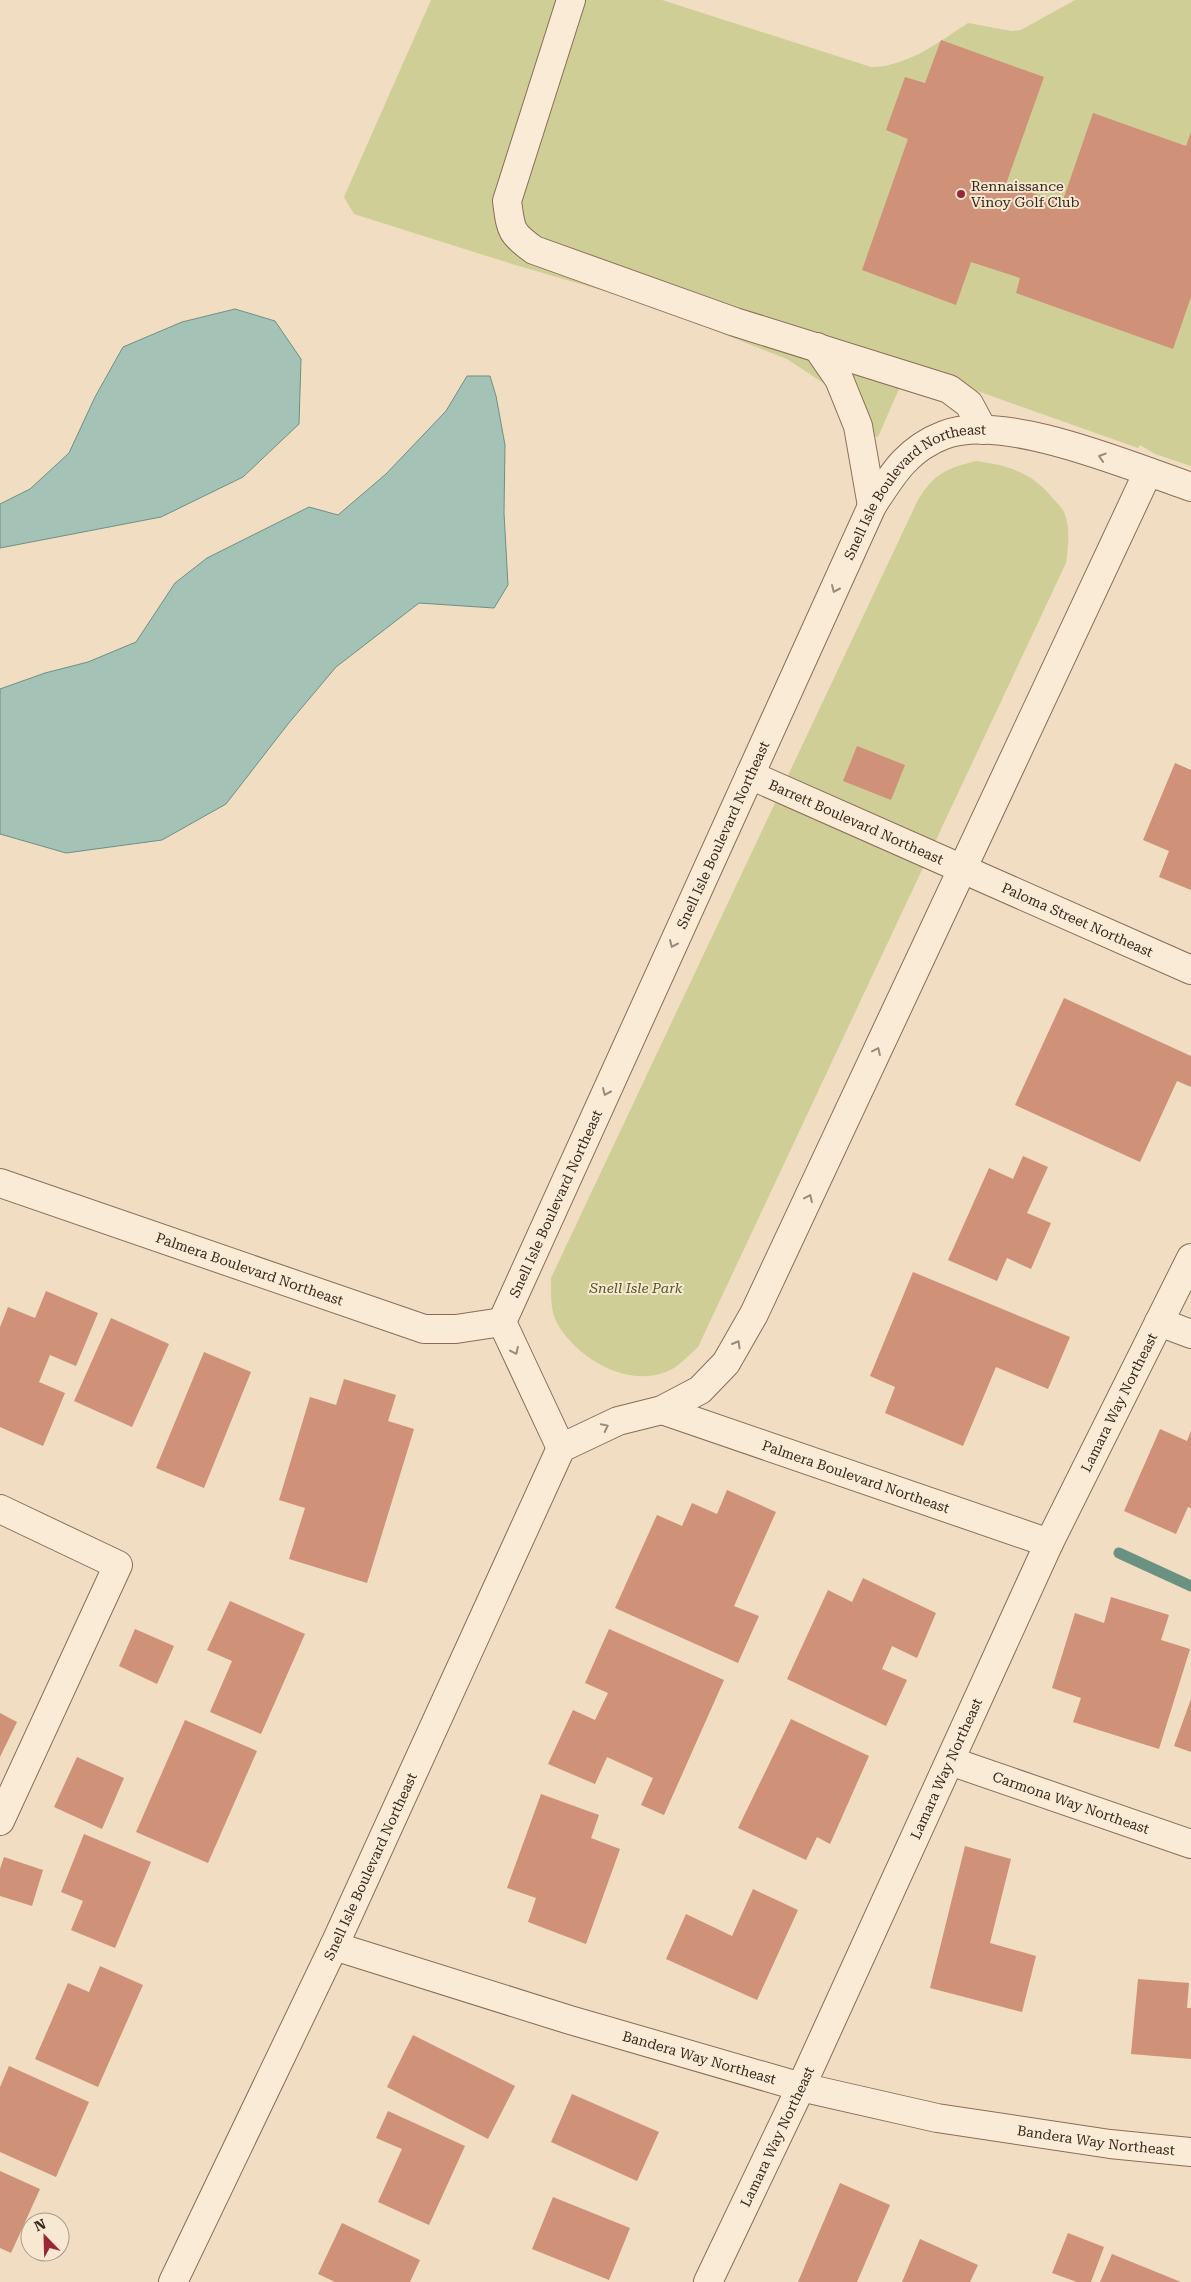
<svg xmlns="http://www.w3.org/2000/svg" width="1191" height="2282" font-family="'Roboto Serif',serif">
  <rect width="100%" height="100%" fill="#f0ddc2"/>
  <g fill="#cece96">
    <path d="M431,0H662L871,67C907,67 939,42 968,23L1011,31L1021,30L1075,0H1191V466L1155,454L1140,445L1138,448L924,372L902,382L878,437L859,431L831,388L787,359L642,302L512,264L354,214L344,197Z"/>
    <path d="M976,461C1008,465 1034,473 1054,500C1057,503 1062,508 1064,512C1071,528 1068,547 1066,563L698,1347C690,1354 681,1364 672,1369C631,1391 577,1359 557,1323C550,1310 551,1293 551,1278L917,502C933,474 945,469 976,461Z"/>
  </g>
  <g fill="#a5c2b6" stroke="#6b9183">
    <path d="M235,309L275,321L301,359L299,424L243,477L161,517L0,548V504L30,489L69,453L95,397L123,347L182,322Z"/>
    <path d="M467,376H490L496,396L505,445L504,513L508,585L494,608L419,603L336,667L288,724L226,804L162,840L66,853L0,834V689L45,673L88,662L136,642L175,583L207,558L309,507L338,515L386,474L446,411Z"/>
  </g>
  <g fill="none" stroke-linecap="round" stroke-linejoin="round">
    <path stroke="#6b9183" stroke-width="11" d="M1119,1553L1191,1586"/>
  </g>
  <g fill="#cf9177">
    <path d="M941,40L1044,77L1006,184L1062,203L1093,113L1186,146L1191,132V297L1173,349L1016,293L1020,278L971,262L956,305L862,270L908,139L886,130L905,77L925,83Z"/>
    <path d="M857,746L905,765L891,800L843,781Z"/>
    <path d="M1175,763L1191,770V890L1159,877L1169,851L1143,840Z"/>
    <path d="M1064,998L1191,1056V1087L1177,1081L1140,1162L1015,1105Z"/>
    <path d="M1023,1156L1048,1167L1027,1213L1051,1223L1031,1269L1007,1258L997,1281L948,1260L989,1168L1013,1179Z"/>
    <path d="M913,1272L1070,1337L1048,1389L996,1367L963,1446L885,1413L895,1387L870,1376Z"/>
    <path d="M46,1291L98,1313L76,1366L50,1355L39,1382L65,1393L43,1446L0,1427V1327L8,1307L35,1318Z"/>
    <path d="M111,1318L169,1344L132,1427L74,1401Z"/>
    <path d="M204,1352L251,1372L204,1488L156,1468Z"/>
    <path d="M344,1379L396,1395L388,1421L414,1429L367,1583L289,1559L305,1508L279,1500L310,1397L336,1405Z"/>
    <path d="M1160,1429L1187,1441L1191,1431V1508L1188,1507L1176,1534L1124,1511Z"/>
    <path d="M727,1490L776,1512L734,1606L759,1616L738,1663L615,1608L657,1515L682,1526L692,1503L717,1514Z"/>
    <path d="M863,1578L936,1613L917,1658L892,1646L882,1669L907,1680L886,1726L787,1679L828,1590L852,1602Z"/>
    <path d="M1111,1597L1169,1615L1161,1640L1190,1649L1159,1749L1073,1722L1081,1698L1052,1688L1075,1613L1104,1623Z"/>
    <path d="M230,1601L305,1634L261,1734L210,1712L232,1661L207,1650Z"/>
    <path d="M135,1629L174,1646L157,1684L119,1666Z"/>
    <path d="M609,1629L724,1680L664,1815L641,1805L653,1778L607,1757L595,1784L548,1764L573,1710L595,1720L608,1693L585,1683Z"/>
    <path d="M1191,1699V1752L1174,1746Z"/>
    <path d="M0,1713L17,1722L0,1757Z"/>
    <path d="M791,1719L869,1756L830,1844L817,1837L806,1860L738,1828Z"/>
    <path d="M185,1720L257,1751L208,1863L136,1832Z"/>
    <path d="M77,1757L124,1778L102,1829L54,1807Z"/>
    <path d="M541,1794L599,1815L591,1838L620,1849L586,1944L528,1922L536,1898L507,1888Z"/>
    <path d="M84,1834L151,1862L115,1948L71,1930L83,1901L61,1892Z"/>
    <path d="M965,1846L1011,1859L990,1943L1036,1956L1022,2012L930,1988Z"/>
    <path d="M4,1857L43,1870L32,1906L0,1896V1869Z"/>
    <path d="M753,1889L798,1910L757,2000L666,1959L686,1914L732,1936Z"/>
    <path d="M100,1966L143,1985L98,2087L35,2059L68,1983L89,1992Z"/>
    <path d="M1138,1979L1189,1983L1187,2008H1191V2059L1131,2054Z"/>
    <path d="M413,2035L515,2086L488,2139L387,2087Z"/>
    <path d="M9,2066L89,2102L56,2177L0,2152V2087Z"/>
    <path d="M572,2094L659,2132L637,2181L551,2142Z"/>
    <path d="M388,2111L465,2146L429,2225L378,2202L402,2149L376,2138Z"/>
    <path d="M0,2171L40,2189L11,2253L0,2248Z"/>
    <path d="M840,2183L890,2205L857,2282H798Z"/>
    <path d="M553,2197L630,2228L609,2280L532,2249Z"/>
    <path d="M342,2223L420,2260L410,2282H335L318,2274Z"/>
    <path d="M1068,2233L1104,2247L1091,2282H1077L1052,2273Z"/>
    <path d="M920,2239L978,2265L970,2282H902Z"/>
    <path d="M1112,2254L1181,2282H1100Z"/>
  </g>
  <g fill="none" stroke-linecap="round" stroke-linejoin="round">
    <g stroke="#8a6d59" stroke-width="30">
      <g id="minor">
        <path d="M571,0L507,201C511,230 510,233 534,250L735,322L949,389L969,404L983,430"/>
        <path d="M817,347L839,379L858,426L872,506"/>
        <path id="s1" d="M750,775L1191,970"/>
        <path id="s2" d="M0,1183L424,1329H456L502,1322"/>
        <path d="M1159,1322L1191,1334"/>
        <path id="s3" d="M662,1410L1049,1543"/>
        <path id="s4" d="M561,1448L502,1322L872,506C892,475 907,449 944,435C1003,412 1132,467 1191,487"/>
        <path d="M0,1509L118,1565L0,1821"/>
        <path id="s5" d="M950,1761L1191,1844"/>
        <path id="s6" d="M334,1946L570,2020L801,2087L937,2118L1110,2144L1191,2152"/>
        <path id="s7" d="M173,2282L334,1946L561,1448L618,1421L662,1410L700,1390L726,1363L754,1314L1148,472"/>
        <path id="s8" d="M708,2282L801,2087L1049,1543L1191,1258"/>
      </g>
    </g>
    <use href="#minor" stroke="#faebd6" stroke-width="28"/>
  </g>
  <defs><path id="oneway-chevron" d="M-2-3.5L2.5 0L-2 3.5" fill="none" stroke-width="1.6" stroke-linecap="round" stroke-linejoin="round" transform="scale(1.25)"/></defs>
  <g stroke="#9a8a7a">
    <use href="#oneway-chevron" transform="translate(1102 457) rotate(-162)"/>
    <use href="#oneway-chevron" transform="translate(835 589) rotate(114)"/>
    <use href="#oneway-chevron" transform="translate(673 944) rotate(114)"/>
    <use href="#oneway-chevron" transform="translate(877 1051) rotate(-65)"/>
    <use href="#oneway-chevron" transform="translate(606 1092) rotate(114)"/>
    <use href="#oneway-chevron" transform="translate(809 1198) rotate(-65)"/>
    <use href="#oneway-chevron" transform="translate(737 1344) rotate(-60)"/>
    <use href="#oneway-chevron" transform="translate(515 1351) rotate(65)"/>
    <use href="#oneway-chevron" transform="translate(605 1427) rotate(-26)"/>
  </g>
  <circle fill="#9b2635" stroke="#f7e8d2" stroke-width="2" cx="961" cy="194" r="5"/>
  <g text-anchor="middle" stroke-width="4" stroke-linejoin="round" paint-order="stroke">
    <g font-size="14" fill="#39281d" stroke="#f7e8d2" text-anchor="start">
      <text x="971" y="191">Rennaissance<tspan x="971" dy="16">Vinoy Golf Club</tspan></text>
    </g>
    <g font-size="14" fill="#39281d" stroke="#f7e8d2">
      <text dy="5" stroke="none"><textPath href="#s4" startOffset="1079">Snell Isle Boulevard Northeast</textPath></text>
      <text dy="5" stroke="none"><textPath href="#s1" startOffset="116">Barrett Boulevard Northeast</textPath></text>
      <text dy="5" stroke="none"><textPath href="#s4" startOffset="674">Snell Isle Boulevard Northeast</textPath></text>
      <text dy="5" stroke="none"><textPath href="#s1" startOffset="358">Paloma Street Northeast</textPath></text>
      <text dy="5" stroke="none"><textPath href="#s4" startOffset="269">Snell Isle Boulevard Northeast</textPath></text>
      <text dy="5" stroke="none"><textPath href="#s2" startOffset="264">Palmera Boulevard Northeast</textPath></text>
      <text dy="5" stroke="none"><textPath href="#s8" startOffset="971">Lamara Way Northeast</textPath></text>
      <text dy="5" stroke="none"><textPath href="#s3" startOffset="205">Palmera Boulevard Northeast</textPath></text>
      <text dy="5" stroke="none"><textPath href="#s8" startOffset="566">Lamara Way Northeast</textPath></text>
      <text dy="5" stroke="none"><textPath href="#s5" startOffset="128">Carmona Way Northeast</textPath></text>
      <text dy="5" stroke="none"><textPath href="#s7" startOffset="460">Snell Isle Boulevard Northeast</textPath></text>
      <text dy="5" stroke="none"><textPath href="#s6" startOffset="382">Bandera Way Northeast</textPath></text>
      <text dy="5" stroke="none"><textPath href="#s8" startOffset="161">Lamara Way Northeast</textPath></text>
      <text dy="5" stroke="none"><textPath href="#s6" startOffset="788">Bandera Way Northeast</textPath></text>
    </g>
    <g font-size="14" font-style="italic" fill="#505723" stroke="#f7e8d2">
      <text x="636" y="1293">Snell Isle Park</text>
    </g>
  </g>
  <g transform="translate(45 2237) rotate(337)"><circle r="24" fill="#f7e8d2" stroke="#ab9b8a"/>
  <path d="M0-4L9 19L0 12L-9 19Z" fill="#9b2635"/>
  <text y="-8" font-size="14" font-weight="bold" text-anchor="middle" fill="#39281d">N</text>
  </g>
</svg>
